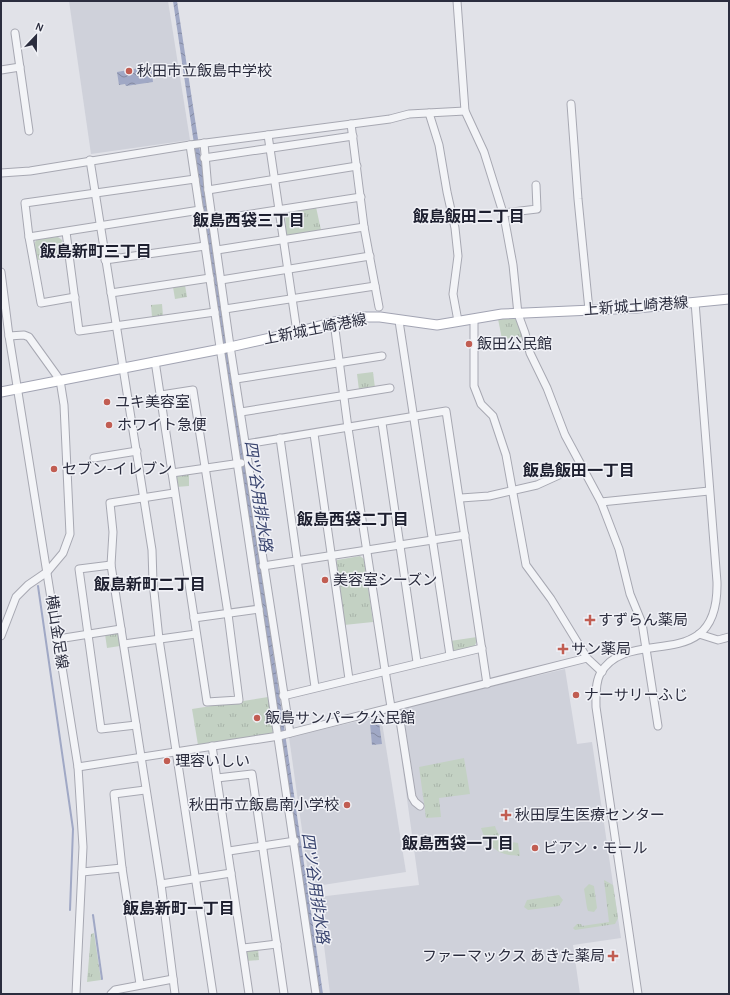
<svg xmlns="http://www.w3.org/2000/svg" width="730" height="995" font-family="Karla,'Noto Sans JP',sans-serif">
  <defs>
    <pattern id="grass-tufts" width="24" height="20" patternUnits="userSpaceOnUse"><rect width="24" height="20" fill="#c3d1c3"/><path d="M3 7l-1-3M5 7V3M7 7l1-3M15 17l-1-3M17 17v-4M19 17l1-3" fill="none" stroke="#a8b4a9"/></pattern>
    <pattern id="water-waves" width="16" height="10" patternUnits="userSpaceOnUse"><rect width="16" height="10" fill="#a0a8c5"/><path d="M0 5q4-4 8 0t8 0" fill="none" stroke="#8389a1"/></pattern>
  </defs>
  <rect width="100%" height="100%" fill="#e1e2e8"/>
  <g fill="#cfd1da">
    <path d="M69,1H168L190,140L91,154Z"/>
    <path d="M565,669L577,744L592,742L621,938L573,945L580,994H330L318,897L419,885L396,720L391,710Z"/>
    <path d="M381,716L406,872L310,887L289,737Z"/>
  </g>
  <g fill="url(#grass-tufts)">
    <path d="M316,207L321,230L289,236L286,235L285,212Z"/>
    <path d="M58,237L62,240L64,257L36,260L35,242L37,239Z"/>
    <path d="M185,285L187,297L175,299L173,287Z"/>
    <path d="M162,304L163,316L152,317L151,305Z"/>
    <path d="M517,318L524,337L502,339L498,319Z"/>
    <path d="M373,372L375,388L359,390L357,374Z"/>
    <path d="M189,472V486L176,487L175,476Z"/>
    <path d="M360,556L364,559L373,622L344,625L336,564L337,560Z"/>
    <path d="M116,632L119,634L120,646L107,648L105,634Z"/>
    <path d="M477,637V641L474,647L455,651L451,649L450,641Z"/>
    <path d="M268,697L274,728L272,734L198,745L192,709Z"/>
    <path d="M464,758L470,794L439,798L441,817L426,818L419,767Z"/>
    <path d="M495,826C498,837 506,842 518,843L520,856C500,856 487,848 481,828Z"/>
    <path d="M604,880L613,885L618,918L615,924L575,930L573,928L577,924H581L582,926L609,922Z"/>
    <path d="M589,884L594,886L597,908L594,912L588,911L587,908L584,889Z"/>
    <path d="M559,895L563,900L559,906L528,910L524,907L527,900Z"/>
    <path d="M94,933L101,980L87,982L91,934Z"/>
    <path d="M258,948L259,960L246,961L245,952L247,949Z"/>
  </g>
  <g fill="url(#water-waves)">
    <path d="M173,1H177L210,218L323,994H319Z"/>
    <path d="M151,66L153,82L126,86L125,84L119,85L117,72Z"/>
    <path d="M379,722L382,744L372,745L370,724Z"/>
  </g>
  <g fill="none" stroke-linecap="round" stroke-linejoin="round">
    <g stroke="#a0a8c5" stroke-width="2">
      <path d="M38,586L73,829L70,910"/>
      <path d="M93,915L102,979"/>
    </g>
    <g stroke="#a7a8b2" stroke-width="9">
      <g id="minor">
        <path d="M457,1L465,111L484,152L504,216L513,265L518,314L525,333L530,353L547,388L565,435L601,502L619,549L630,594L642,623L658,726"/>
        <path d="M15,33L29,131"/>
        <path d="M1,70L20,67"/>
        <path d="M571,104L578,199L589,310"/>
        <path d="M429,113L439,145L447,192L455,228L458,256L453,294L458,321"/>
        <path d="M351,124L364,227L379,307"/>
        <path d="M268,135L297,332"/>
        <path d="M204,143L208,190L230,346L290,733"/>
        <path d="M190,145L316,994"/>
        <path d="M204,158L353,136"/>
        <path d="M90,160L152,550L153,582L159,639L213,994"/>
        <path d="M1,173L30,171L190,145L390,119L409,114L465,111"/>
        <path d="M208,190L357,166"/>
        <path d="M503,213L537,209L536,185"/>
        <path d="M213,220L361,197"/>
        <path d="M66,232L79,331L215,312"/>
        <path d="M29,237L200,210"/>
        <path d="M217,250L364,227"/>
        <path d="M105,260L205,246"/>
        <path d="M1,272L9,336L78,767L83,847L76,994"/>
        <path d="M221,280L370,256"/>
        <path d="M111,293L210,278"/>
        <path d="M75,297L41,303L29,237L25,203L195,179"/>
        <path d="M225,309L375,286"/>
        <path d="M474,320V386L481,404L493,416L506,455L526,565L551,599L587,658"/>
        <path d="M399,321L450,655"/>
        <path d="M334,322L348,428L385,670L391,707L399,714L412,797L415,802L420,806"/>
        <path d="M155,361L207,702L239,700L228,614L193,390L161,395"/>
        <path d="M236,379L382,356"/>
        <path d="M241,412L390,388"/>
        <path d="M382,423L417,662"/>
        <path d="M314,434L349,679"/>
        <path d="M280,438L315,687"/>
        <path d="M246,444L446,411L487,684"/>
        <path d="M94,458L137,451"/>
        <path d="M172,473L241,463"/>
        <path d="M174,493L110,503L113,532L111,565L161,884L175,994"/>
        <path d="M461,498L489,496L537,485L581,465"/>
        <path d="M601,502L709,491"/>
        <path d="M111,565L79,569L101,729L136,725"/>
        <path d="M263,566L465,535"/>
        <path d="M194,618L259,609"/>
        <path d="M699,634L718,640L729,637"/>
        <path d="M1,636L16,597L28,585L47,572L63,553L70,534L64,405L60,380L29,337L24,335L9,336"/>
        <path d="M58,639L121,629"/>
        <path d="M124,644L196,634"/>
        <path d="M283,696L482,648"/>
        <path d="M212,746L249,994"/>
        <path d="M78,767L279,736L587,658L602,672"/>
        <path d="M217,778L252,774L284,994"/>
        <path d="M229,851L295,841"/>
        <path d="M82,872L122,868"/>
        <path d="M161,884L231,873"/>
        <path d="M243,948L277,944"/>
        <path d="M140,984L122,868L114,794L145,790"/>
        <path d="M111,994L115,990L173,979"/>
        <path d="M638,994L596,707C596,697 595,684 600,674C628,623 719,679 717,582L695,302"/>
      </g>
    </g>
    <g stroke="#a2a4b3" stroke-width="11">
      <path id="major" d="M1,392L221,349L297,332L334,322L364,317H380L437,325L502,314L637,308L729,299"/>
    </g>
    <use href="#minor" stroke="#f3f4f7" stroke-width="7"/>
    <use href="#major" stroke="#fff" stroke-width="9"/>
  </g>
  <g fill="#c15d52" stroke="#f0f1f6" stroke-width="1.5">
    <circle cx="129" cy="71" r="4"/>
    <circle cx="469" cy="344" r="4"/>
    <circle cx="107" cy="402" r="4"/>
    <circle cx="109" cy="425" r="4"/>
    <circle cx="54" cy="469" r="4"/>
    <circle cx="325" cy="580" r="4"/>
    <path d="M588 614h4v4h4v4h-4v4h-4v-4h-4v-4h4z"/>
    <path d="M561 643h4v4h4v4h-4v4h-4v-4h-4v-4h4z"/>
    <circle cx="576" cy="695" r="4"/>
    <circle cx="257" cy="718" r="4"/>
    <circle cx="167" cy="761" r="4"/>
    <circle cx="347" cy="805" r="4"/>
    <path d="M504 809h4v4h4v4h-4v4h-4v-4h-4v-4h4z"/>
    <circle cx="535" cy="848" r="4"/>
    <path d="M611 950h4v4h4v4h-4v4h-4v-4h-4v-4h4z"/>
  </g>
  <g text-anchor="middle" stroke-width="3" stroke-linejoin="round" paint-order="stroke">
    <g font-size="15" fill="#2b2d3e" stroke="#f0f1f6" text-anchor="start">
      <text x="137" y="76">秋田市立飯島中学校</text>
      <text x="477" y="349">飯田公民館</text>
      <text x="115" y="407">ユキ美容室</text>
      <text x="117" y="430">ホワイト急便</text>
      <text x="62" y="474">セブン-イレブン</text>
      <text x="333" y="585">美容室シーズン</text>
      <text x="598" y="625">すずらん薬局</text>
      <text x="571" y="654">サン薬局</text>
      <text x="584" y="700">ナーサリーふじ</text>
      <text x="265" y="723">飯島サンパーク公民館</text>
      <text x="175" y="766">理容いしい</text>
      <text x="339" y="810" text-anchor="end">秋田市立飯島南小学校</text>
      <text x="515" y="820">秋田厚生医療センター</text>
      <text x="543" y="853">ビアン・モール</text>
      <text x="605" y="961" text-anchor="end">ファーマックス あきた薬局</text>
    </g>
    <g font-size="15" fill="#2b2d3e" stroke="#f0f1f6">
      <text transform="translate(636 306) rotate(-4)" y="5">上新城土崎港線</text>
      <text transform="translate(315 329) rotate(-11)" y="5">上新城土崎港線</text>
      <text transform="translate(57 632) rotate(81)" y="5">横山金足線</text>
    </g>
    <g font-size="16" font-weight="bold" fill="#1d1f2f" stroke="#f0f1f6">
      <text x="469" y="222">飯島飯田二丁目</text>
      <text x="249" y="226">飯島西袋三丁目</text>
      <text x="96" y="257">飯島新町三丁目</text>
      <text x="579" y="476">飯島飯田一丁目</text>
      <text x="353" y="525">飯島西袋二丁目</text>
      <text x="150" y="590">飯島新町二丁目</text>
      <text x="458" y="849">飯島西袋一丁目</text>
      <text x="179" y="914">飯島新町一丁目</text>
    </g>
    <g font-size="16" font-style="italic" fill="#39446e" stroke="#f0f1f6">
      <text transform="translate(259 496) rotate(82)" y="6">四ツ谷用排水路</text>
      <text transform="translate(316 888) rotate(82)" y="6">四ツ谷用排水路</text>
    </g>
  </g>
  <rect width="730" height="995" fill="none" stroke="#2b2d3e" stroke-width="4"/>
  <g transform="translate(36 36) rotate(22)" stroke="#f0f1f6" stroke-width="3" paint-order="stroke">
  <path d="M0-3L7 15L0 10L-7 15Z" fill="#2b2d3e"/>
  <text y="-6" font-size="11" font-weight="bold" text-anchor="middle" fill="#2b2d3e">N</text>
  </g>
</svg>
